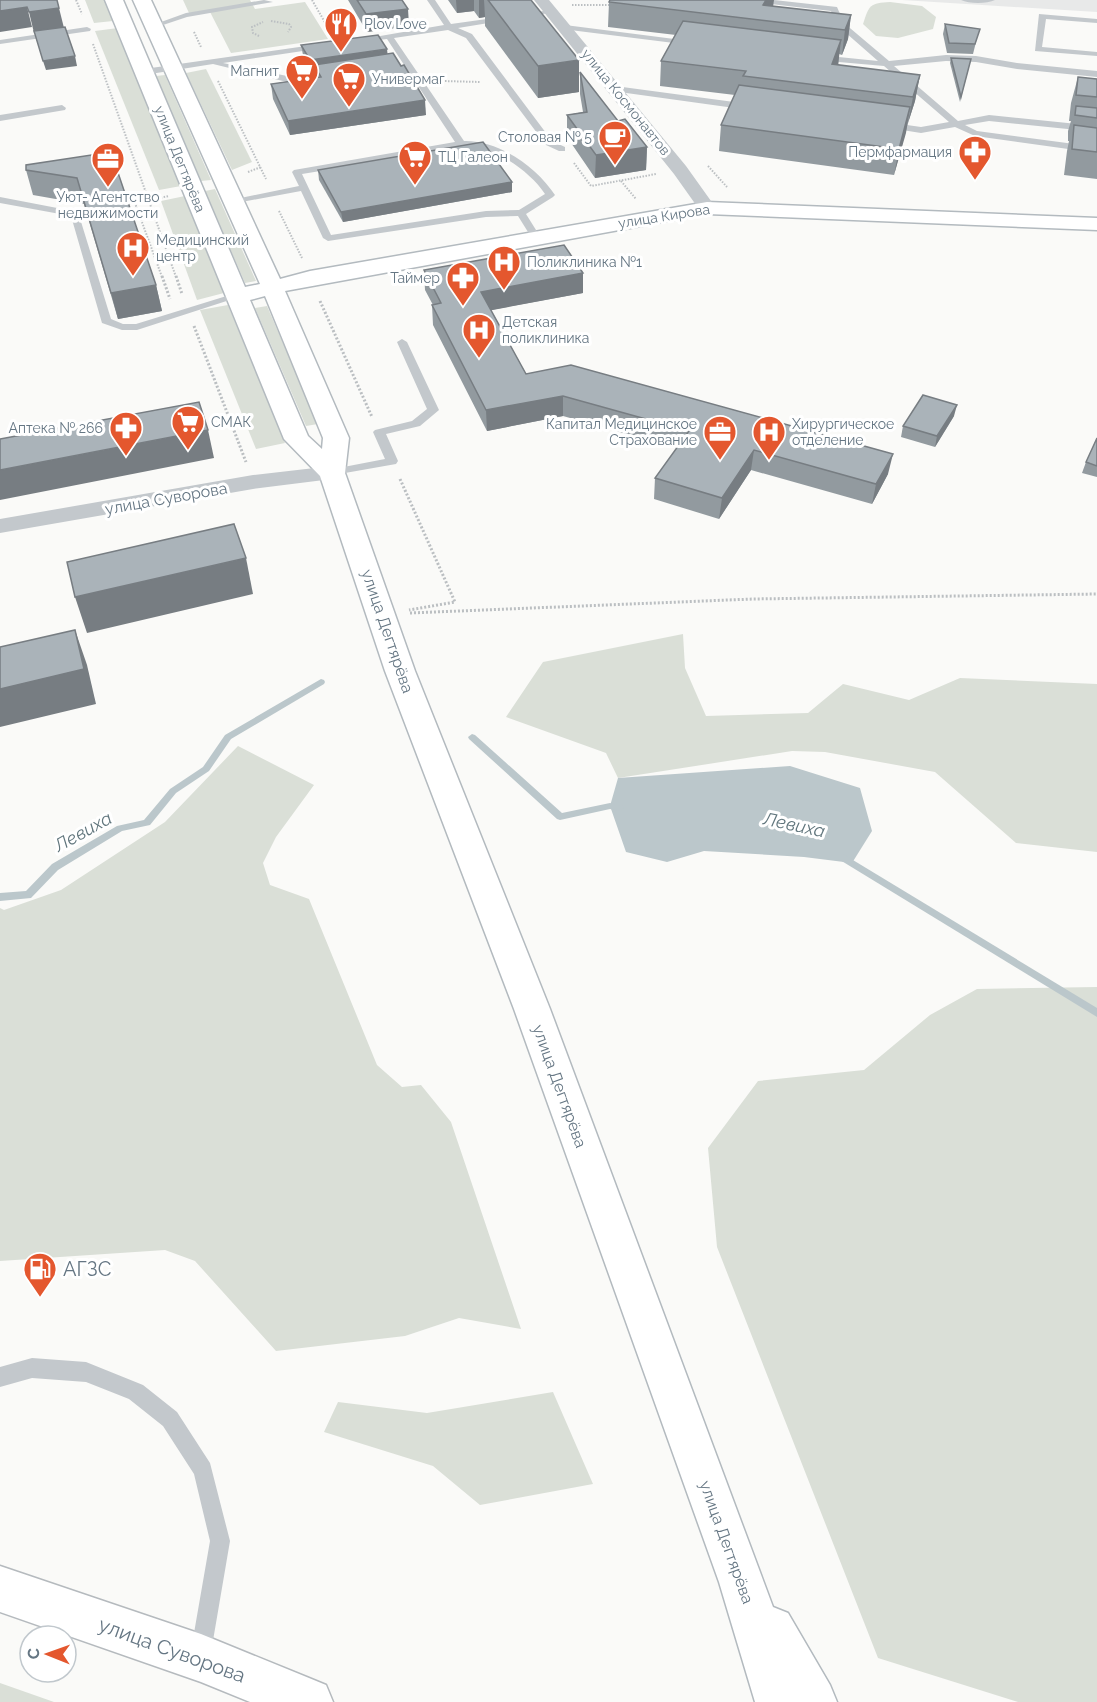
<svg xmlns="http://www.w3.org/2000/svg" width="1097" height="1702" font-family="Raleway,sans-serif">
  <rect width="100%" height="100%" fill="#fafaf8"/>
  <path fill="#e8e9e9" d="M902,0H1097V12Z"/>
  <g fill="#dadfd7">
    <path d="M85,0H105L113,21L94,23Z"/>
    <path d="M183,0H250L255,9L305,2L328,39L231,53L209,10L189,13Z"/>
    <path d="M890,2L922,6L936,17L933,29L898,38L876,36L863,24C869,5 870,3 890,2Z"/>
    <path d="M118,28L181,186L159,190L95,31Z"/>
    <path d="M206,69L252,162L232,170L186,73Z"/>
    <path d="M165,75L211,180L201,181L156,76Z"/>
    <path d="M215,189L256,281L245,283L205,191Z"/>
    <path d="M185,196L224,293L197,300L161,201Z"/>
    <path d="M228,305L285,443L256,449L200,310Z"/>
    <path d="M267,306L318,424L306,426L255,308Z"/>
    <path d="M683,634L685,668L706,716L808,713L843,684L909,700L960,678L1097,684V852L1016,843L935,772L825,752L792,751L618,778L606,753L506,717L543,662Z"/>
    <path d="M238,746L314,785L276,837L263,863L270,885L309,899L377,1065L402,1087L421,1085L451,1122L521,1329L459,1318L405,1336L276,1351L195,1261L165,1250L0,1261V908L4,910L61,890L165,822Z"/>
    <path d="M1097,987V1702H1018L878,1658L717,1247L708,1148L758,1081L864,1070L930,1015L977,989Z"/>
    <path d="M553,1392L593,1484L480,1505L433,1466L324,1432L338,1402L427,1413Z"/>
    <path d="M0,1683L54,1702H0Z"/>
  </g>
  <path fill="#bbc7cb" d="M790,766L860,788L872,831L852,863L804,857L704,851L667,862L626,852L610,806L618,778Z"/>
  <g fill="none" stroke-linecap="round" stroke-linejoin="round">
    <g fill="#bbc7cb" fill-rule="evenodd">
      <path d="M321,679L324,680L325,682L324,684L231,739L209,771L176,793L150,825L122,831L58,870L31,898L0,901V893L26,891L52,864L117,826L144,820L170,789L203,767L225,735Z"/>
      <path d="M472,734L475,735L562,813L610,803L623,806L624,808L620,811L610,809L560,820L557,819L469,739L468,737Z"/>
      <path d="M843,854L1097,1008V1017L840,860L838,858L840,856Z"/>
    </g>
    <g stroke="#b3babf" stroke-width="3">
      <path id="secondary" d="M105,0H123L245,287L260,284L133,0H151L280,279L310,271L707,202L1097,218V230L707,214L285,291L349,438L345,473L415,671L550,1009L773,1607L788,1613L830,1685L837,1702H755L719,1582L514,1009L385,671L320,476L284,439ZM265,296L323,438L322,449L308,436L250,300Z"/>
    </g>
    <g stroke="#b5babe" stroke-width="3">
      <path id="primary" d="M0,1566L201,1634L309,1678L326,1685L333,1702H250L201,1682L0,1612Z"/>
    </g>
    <g stroke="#bbbfc2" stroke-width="2" stroke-dasharray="1.5 1.5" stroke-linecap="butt">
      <path d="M76,0L82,14"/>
      <path d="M312,0L330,31"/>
      <path d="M572,5H613"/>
      <path d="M271,21L289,24L291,27L288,32"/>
      <path d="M194,32L201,47"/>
      <path d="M259,36L253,33L252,27L263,22"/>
      <path d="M93,44L176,277"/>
      <path d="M218,81L266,179"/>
      <path d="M442,81L480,82"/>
      <path d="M574,163L591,186L656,174"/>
      <path d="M708,166L727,187"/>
      <path d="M248,172L261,167"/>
      <path d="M621,181L636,199"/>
      <path d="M279,211L302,258"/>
      <path d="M162,277L135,203L169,196"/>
    </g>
    <g stroke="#bbbfc2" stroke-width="3" stroke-dasharray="2 2" stroke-linecap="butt">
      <path d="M162,276L170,299"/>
      <path d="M176,276L182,294"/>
      <path d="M320,301L372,417"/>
      <path d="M194,326L246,462"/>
      <path d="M400,479L455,602L409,610"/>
      <path d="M410,613L753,599L1097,594"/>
    </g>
    <g fill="#c3c8cc" fill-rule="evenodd">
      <path d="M264,0L273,2L187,17L154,28L150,26L186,13Z"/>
      <path d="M427,0H435L451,24L551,10L555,12L458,28L472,34L552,141L565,147V151H559L546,145L466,38L448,30L394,38L464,141C498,140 536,166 555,195L553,197L526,214L541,238L539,240H533L518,216L486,217L328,241L323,238L301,191L231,204V200L299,186L292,172L294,170L455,142L387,39L361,42L357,40L444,25ZM467,147C494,146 530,171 545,194L519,210L486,211L331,235L302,174Z"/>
      <path d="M749,0H774L837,7L844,23L889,61L946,55L976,56L1017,63L1097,71V77L1017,69L976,62L946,61L894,66L958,121L989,115L1097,126V132L989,121L965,125L977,131L1097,147V153L975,136L955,127L921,133L883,127L882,125L886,122L921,127L949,122L884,66L816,60L815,58L819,55L878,61L838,26L831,11L753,2Z"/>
      <path d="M961,0H995C987,4 969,4 961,0Z"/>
      <path d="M1039,14L1097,19V23L1046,19L1042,47L1097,52V56L1035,51Z"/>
      <path d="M565,25L690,41L694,43L690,45L562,29V25Z"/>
      <path d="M87,27L91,29L90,31L0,44V40Z"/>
      <path d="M320,44L324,46L323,48L223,63L287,76L335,69L339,72L338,74L287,82L213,64L144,75L140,72L144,69Z"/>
      <path d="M615,86L749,104L753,107L749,110L612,91L611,89Z"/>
      <path d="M62,105L66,108L65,110L0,121V115Z"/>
      <path d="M0,197L78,212L111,319L123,324H136L233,294L242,296L137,330H122L102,323L71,216L0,203Z"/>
      <path d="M402,339L407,342L439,410L420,426L386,434L398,461L396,464L328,476V470L385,459L373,432L375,430L412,421L427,409L397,342Z"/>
      <path d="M32,1358L86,1362L143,1385L177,1412L210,1463L230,1541L209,1664L201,1667L193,1664L190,1656L210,1541L194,1474L163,1426L129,1399L86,1382L32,1378L0,1387V1367Z"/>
    </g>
    <g fill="#c3c8cc" fill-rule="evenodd">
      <path d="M534,0H549L686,166L716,208L713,212H701L674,174Z"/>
      <path d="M332,466L340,468L343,473L340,478L253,489L0,533V519L253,475Z"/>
    </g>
    <use href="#secondary" fill="#fff" fill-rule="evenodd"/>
    <use href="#primary" fill="#fff" fill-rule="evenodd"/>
  </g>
  <g fill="#929a9f">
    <path d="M348,0H402L409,26L367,32Z"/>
    <path d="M448,0H531L579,92L538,98L485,26V17L479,18L474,11L457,13Z"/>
    <path d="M609,2L773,6L851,15L848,39L842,55L839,54L838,65L920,75L915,101L908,123L894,175L719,151L721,125L735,95L660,86L661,61L676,35L608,27Z"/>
    <path d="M945,24L977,38L973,54L947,53L943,34Z"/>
    <path d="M301,45L388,54L426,115L290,135L273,99L271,84L316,78L315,70H311L303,55Z"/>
    <path d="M951,58L971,59L960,102L950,63Z"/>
    <path d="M580,72L618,121L647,147L646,170L595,178L567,137V115L583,112L580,94Z"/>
    <path d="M1078,77L1097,79V179L1064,175L1067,151L1069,141H1068V131L1071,121H1069L1071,103Z"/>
    <path d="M111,152L156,285L162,311L118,319L84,204L33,195L26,170Z"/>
    <path d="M318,170L512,182V192L343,222L319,180Z"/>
    <path d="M424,270L583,273V293L491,310L526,374L888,474L872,504L751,470L719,519L654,499L655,478L677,448L563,416L487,431L433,325L432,305H433L425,290Z"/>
    <path d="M954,416L935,447L901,437L903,426Z"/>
    <path d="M1097,438V477L1082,473L1086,462Z"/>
  </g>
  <g fill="#777d82">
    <path d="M456,0H474V11L457,13Z"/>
    <path d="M479,0H484L485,17L479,18Z"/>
    <path d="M766,0H774L773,7L763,5Z"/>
    <path d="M27,7L32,27L0,32V11Z"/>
    <path d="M59,8L64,28L34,33L29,12Z"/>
    <path d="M408,9L409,26L367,32L366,14Z"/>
    <path d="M851,15L848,39L842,55L845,30Z"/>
    <path d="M841,40L838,66L832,64Z"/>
    <path d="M387,49L388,58L314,65L315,70H311L310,60Z"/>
    <path d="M75,56L77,66L46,70L43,61Z"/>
    <path d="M579,60V92L538,98V66Z"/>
    <path d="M920,75L915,101L908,123L913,97Z"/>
    <path d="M425,100L426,115L290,135L288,121Z"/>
    <path d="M910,107L906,133L894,175L899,149Z"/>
    <path d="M647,147L646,170L595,178L596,155Z"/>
    <path d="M512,182V192L343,222L341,212Z"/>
    <path d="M583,273V293L482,312L481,292Z"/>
    <path d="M156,285L162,311L118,319L111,293Z"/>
    <path d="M563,396V416L487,431L486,410Z"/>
    <path d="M957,405L954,416L935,447L937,436Z"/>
    <path d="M208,430L214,458L0,500V470Z"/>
    <path d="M754,450L751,470L719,519L722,498Z"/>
    <path d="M893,454L888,474L872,504L876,484Z"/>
    <path d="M246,558L253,594L87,633L75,597Z"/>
    <path d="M75,630L87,665L96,704L0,727V689Z"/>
  </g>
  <g fill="#aab3b9" stroke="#777d82" stroke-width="1.5">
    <path d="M0,0H57L59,8L29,12L27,7L0,11Z"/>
    <path d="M357,0H402L408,9L366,14Z"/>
    <path d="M488,0H531L579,60L538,66Z"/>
    <path d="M610,0H766L763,5L851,15L845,30L609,2Z"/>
    <path d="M683,21L841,40L832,64L920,75L913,97L743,76L746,71L661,61Z"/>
    <path d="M945,24L980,29L975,44L949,43Z"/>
    <path d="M65,27L75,56L43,61L34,31Z"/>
    <path d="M378,35L387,49L310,60L301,45Z"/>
    <path d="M393,53L401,66L404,65L425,100L288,121L271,84L321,77L314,65Z"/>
    <path d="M951,58L971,59L961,97Z"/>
    <path d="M580,72L618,121L625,119L647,147L596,155L567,115L587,112Z"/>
    <path d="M1078,77L1097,79V97L1076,95Z"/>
    <path d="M739,85L910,107L899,149L721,125Z"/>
    <path d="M1076,106L1097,108V118L1075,115Z"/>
    <path d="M1074,125L1097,128V152L1072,149Z"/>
    <path d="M483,142L512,182L341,212L318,170Z"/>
    <path d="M111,152L156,285L111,293L77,178L26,170V165Z"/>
    <path d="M564,245L583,273L481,292L526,374L571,365L893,454L876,484L754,450L722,498L655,478L689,431L563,396L486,410L432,305L441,303L424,270Z"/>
    <path d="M923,395L957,405L937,436L903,426Z"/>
    <path d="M199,402L208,430L0,470V439Z"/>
    <path d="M1097,438V466L1086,462Z"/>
    <path d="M234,524L246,558L75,597L67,562Z"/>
    <path d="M75,630L84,669L0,689V647Z"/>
  </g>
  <defs>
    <g id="restaurant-pin" transform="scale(1.725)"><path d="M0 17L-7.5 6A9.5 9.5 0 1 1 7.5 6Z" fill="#e4572e" stroke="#fff"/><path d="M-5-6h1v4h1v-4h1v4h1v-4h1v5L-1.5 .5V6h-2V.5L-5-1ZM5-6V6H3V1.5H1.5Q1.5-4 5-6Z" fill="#fff"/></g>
    <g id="supermarket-pin" transform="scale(1.725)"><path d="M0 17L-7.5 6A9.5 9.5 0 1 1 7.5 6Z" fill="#e4572e" stroke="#fff"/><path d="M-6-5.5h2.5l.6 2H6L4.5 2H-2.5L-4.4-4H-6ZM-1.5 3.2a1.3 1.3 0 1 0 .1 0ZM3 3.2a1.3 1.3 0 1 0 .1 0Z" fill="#fff"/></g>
    <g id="cafe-pin" transform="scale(1.725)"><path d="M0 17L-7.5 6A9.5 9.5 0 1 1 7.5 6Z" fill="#e4572e" stroke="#fff"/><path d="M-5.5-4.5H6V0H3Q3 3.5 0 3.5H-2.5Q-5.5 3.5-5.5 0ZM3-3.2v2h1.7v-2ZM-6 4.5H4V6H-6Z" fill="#fff"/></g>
    <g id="pharmacy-pin" transform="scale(1.725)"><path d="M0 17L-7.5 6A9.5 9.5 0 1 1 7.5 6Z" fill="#e4572e" stroke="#fff"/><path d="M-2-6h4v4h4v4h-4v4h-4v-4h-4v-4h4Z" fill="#fff"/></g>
    <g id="office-pin" transform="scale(1.725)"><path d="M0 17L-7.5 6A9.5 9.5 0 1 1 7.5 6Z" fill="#e4572e" stroke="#fff"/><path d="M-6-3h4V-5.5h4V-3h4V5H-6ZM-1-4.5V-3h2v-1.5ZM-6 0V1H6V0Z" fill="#fff"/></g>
    <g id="hospital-pin" transform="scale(1.725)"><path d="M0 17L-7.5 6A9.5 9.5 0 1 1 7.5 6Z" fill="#e4572e" stroke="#fff"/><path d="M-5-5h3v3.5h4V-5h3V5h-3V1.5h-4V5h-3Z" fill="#fff"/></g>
    <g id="fuel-pin" transform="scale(1.725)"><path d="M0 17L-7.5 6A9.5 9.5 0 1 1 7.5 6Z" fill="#e4572e" stroke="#fff"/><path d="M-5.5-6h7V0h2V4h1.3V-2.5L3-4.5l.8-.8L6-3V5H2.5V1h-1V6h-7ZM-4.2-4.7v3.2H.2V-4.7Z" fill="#fff"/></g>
  </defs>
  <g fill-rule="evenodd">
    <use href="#restaurant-pin" x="341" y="24"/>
    <use href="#supermarket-pin" x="302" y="71"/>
    <use href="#supermarket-pin" x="349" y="79"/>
    <use href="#cafe-pin" x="615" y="137"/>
    <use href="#pharmacy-pin" x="975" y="152"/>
    <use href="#supermarket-pin" x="415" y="157"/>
    <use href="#office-pin" x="108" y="159"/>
    <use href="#hospital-pin" x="133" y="248"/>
    <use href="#hospital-pin" x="504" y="262"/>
    <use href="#pharmacy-pin" x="463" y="278"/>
    <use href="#hospital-pin" x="479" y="330"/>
    <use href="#supermarket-pin" x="188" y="422"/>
    <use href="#pharmacy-pin" x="126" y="428"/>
    <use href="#office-pin" x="720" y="432"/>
    <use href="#hospital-pin" x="769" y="432"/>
    <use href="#fuel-pin" x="40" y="1269"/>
  </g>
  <g text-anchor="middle" stroke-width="6" stroke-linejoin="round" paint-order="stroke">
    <g font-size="14" fill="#657683" stroke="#fff" text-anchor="start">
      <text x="364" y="29">Plov Love</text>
      <text x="279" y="76" text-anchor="end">Магнит</text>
      <text x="372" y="84">Универмаг</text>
      <text x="592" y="142" text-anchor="end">Столовая № 5</text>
      <text x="952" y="157" text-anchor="end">Пермфармация</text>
      <text x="438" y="162">ТЦ Галеон</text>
      <text x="108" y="202" text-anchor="middle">Уют- Агентство<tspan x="108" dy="16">недвижимости</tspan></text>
      <text x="156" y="245">Медицинский<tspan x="156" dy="16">центр</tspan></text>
      <text x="527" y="267">Поликлиника №1</text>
      <text x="440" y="283" text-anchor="end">Таймер</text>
      <text x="502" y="327">Детская<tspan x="502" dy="16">поликлиника</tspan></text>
      <text x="211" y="427">СМАК</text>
      <text x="697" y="429" text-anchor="end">Капитал Медицинское<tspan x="697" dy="16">Страхование</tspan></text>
      <text x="792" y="429">Хирургическое<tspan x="792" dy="16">отделение</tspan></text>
      <text x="103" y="433" text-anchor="end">Аптека № 266</text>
    </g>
    <g font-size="14" fill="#657683" stroke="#fff">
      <text transform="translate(626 102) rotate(51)" y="5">улица Космонавтов</text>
      <text transform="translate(180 159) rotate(68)" y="5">улица Дегтярёва</text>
      <text transform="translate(664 216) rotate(-9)" y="5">улица Кирова</text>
    </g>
    <g font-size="16" fill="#657683" stroke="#fff">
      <text transform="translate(166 498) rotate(-10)" y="6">улица Суворова</text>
      <text transform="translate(388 631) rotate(71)" y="6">улица Дегтярёва</text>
      <text transform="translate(560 1086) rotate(70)" y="6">улица Дегтярёва</text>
      <text transform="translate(727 1542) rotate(70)" y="6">улица Дегтярёва</text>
    </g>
    <g font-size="18" font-style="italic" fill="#60757c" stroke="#fff">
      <text transform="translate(794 825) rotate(12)" y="6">Левиха</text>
      <text transform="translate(83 832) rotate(-29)" y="6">Левиха</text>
    </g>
    <g font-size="20" fill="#657683" stroke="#fff" text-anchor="start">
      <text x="63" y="1276">АГЗС</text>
    </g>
    <g font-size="20" fill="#657683" stroke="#fff">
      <text transform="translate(172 1650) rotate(20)" y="7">улица Суворова</text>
    </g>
  </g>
  <g transform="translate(48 1654) rotate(271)"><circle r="28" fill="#ffffff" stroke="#c1c8cd" stroke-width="1.5"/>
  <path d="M0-4.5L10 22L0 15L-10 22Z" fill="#e4572e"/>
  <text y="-9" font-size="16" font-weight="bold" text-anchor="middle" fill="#657683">С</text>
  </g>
</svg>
